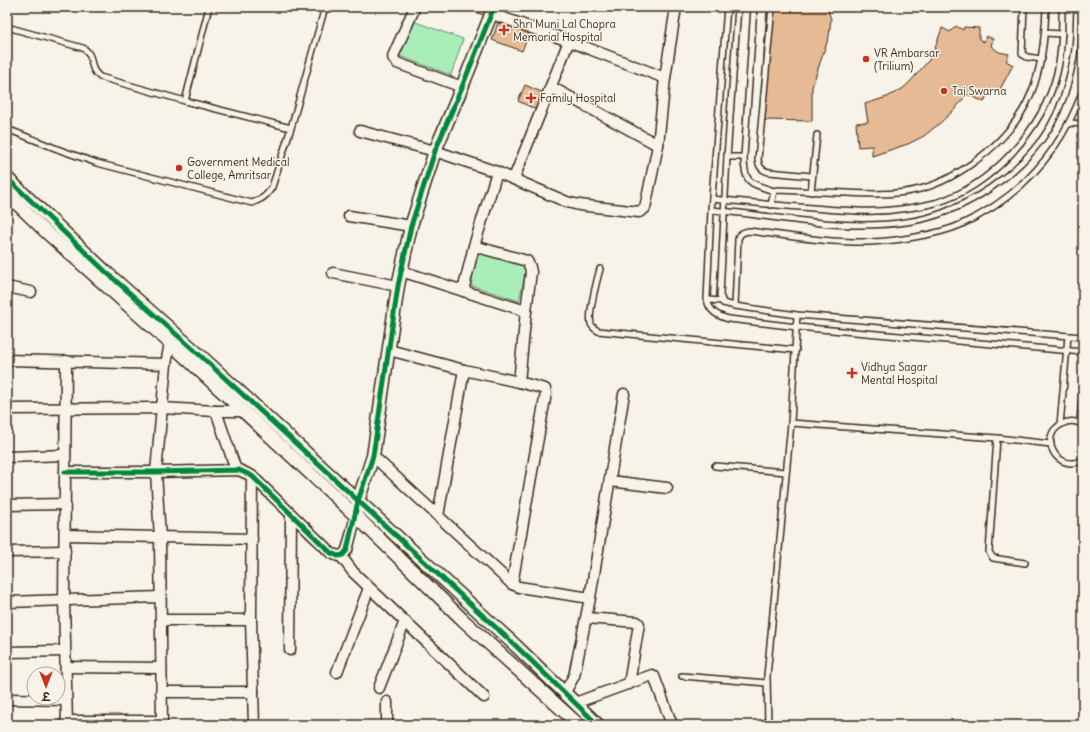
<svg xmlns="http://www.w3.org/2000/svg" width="1090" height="732" font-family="Delius,'Playpen Sans Deva',sans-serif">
  <rect width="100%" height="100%" fill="#f7f3e8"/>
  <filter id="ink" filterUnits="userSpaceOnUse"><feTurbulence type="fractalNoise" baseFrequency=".025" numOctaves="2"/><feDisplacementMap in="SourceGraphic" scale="8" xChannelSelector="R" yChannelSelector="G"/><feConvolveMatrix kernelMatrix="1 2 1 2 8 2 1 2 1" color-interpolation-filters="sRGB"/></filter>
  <g filter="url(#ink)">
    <g fill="#a9edb8" stroke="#728c6b">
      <path d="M410,20L463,39L451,75L397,55Z"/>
      <path d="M479,251L527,266L519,301L467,284Z"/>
    </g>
    <g fill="#e5ba95" stroke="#3b2a1e">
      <path d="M462,7H490L486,16Z"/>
      <path d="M767,7H827L831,19L829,36L812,87V121L763,120L764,51Z"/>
      <path d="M880,7H909L880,9Z"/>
      <path d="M500,17L531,28L522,51L492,40Z"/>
      <path d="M956,26L963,30L964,27L979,28V39L984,42L986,36L993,39L991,46L999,52L1009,54L1006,61L1013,65L998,93L990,89L984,102L967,94L955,109L940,123L924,136L908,144L872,156V146L858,147L856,123L868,122L865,104L887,97L902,89L909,83L929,60L935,48L942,28L950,32Z"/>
      <path d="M525,85L546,94L539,111L518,101Z"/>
    </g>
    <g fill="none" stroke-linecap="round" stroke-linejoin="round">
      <g stroke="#3b2a1e" stroke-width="8">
        <g id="service">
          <path d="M727,7L711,210L707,299C709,311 717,316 729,319L797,327L1083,352"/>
          <path d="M738,7L727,157L720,295L723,303L735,306L797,315L1083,337"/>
          <path d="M754,7L744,157C744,184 750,183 774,191"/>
          <path d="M772,7L758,159C759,167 761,170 769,172L812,176"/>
          <path d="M1024,7L1022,54L1027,57L1042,59"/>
          <path d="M7,27L83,48C96,56 87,68 100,77L185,101L291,128"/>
          <path d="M1045,33L1062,34"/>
          <path d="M185,101L209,7"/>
          <path d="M1069,123L1083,124"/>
          <path d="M7,129L60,150L97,163L252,203C262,199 267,196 272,187L291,128L325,7"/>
          <path d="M727,157H744"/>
          <path d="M811,192L817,135"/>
          <path d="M712,199C754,203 796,207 839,210C851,210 863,212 875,211C892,211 919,207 935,203C991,187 1043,129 1057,73C1062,52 1062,29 1062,7"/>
          <path d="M771,205L774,191L777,190C801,191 824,192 847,193C869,194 890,195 911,191C934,187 955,176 974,162C1031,121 1044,75 1046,7"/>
          <path d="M711,210C761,214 811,225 862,225C889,225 920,222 945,212C985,197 1028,164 1050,127C1061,108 1069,83 1073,61C1077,44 1076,25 1077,7"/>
          <path d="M600,269C597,280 588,314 591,324C592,327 595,329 598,331L796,350"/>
          <path d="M708,300L722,301"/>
          <path d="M735,306L738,239C740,233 743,232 749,231C789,236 830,243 870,242C895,241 937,235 960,225C1020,198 1061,151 1083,90"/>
          <path d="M791,423L997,438L1051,444"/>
          <path d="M1080,423L1083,381"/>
          <path d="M1060,425L1068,336"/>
          <path d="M1083,425C1077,421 1069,420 1062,424C1037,436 1057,474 1083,460"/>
          <path d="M997,438L989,552L993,558L1025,563"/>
          <path d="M715,466L786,472"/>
          <path d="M682,676L767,683"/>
          <path d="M768,725L767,676L791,423L797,315"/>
        </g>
      </g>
      <g stroke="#3b2a1e" stroke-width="13">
        <g id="minor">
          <path d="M415,7L394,54C392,58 394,60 397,63L462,87"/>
          <path d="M492,14L569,41L665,78"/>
          <path d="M551,87L658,145"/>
          <path d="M360,131L435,151L497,172L567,202L579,205L639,212L645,208L658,145L665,78L676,7"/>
          <path d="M514,178L569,41"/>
          <path d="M349,216L411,226"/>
          <path d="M474,246L527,261L530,267L531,272L526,311L519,382"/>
          <path d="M401,271L526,311"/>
          <path d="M333,273L398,286"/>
          <path d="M7,287L31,292"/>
          <path d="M463,291L474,246L497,172"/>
          <path d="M389,350L464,370L519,382L545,389L546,393L512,584"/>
          <path d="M7,360L166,364"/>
          <path d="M66,361L64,600L67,725"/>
          <path d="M7,409L161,408L216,411H243"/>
          <path d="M216,411L236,470"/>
          <path d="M373,456L512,584L519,587L590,598"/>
          <path d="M7,457L65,455"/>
          <path d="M65,472H156L239,470L252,476L331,553L338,556L343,555L347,550L356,516"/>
          <path d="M252,476L251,620L254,725"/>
          <path d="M610,481L667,488"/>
          <path d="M7,505L65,504"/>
          <path d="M438,516L464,370"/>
          <path d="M65,535L252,539"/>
          <path d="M7,552L65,551"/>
          <path d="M341,556L353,572L484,697"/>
          <path d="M7,602L160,597"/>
          <path d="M587,618L637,622L639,624L629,684"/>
          <path d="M161,620H251"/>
          <path d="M290,650L291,514"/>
          <path d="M7,652L65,651"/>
          <path d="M66,667L161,668"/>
          <path d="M337,672L369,588"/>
          <path d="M379,688L405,621"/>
          <path d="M161,692H253"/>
          <path d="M565,692L574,676L590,598L624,394"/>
          <path d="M7,699L66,700"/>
          <path d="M387,702V725"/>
          <path d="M575,703L652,675L654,676L672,725"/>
          <path d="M66,721H162"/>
          <path d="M162,725L160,538L156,472L166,364L170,343"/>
        </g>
      </g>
      <g stroke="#3b2a1e" stroke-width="15">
        <g id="tertiary">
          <path d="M7,178L106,272L203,358L516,646L598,725"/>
          <path d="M7,194L45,231L170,343L356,516L463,620L579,725"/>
          <path d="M357,509L358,501L373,456L398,286L411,226L435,151L462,87L494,7"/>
        </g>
      </g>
      <use href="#service" stroke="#f7f3e8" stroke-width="5"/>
      <use href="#minor" stroke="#f7f3e8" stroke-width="10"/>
      <use href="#tertiary" stroke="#f7f3e8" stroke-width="12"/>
      <g stroke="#f7f3e8" stroke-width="8">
        <g id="cycleway">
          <path d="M7,178L106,272L203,358L516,646L598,725"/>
          <path d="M65,472H156L239,470L252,476L331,553L338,556L343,555L347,550L358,501L373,456L398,286L411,226L435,151L462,87L494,7"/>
        </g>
      </g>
      <use href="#cycleway" stroke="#00873e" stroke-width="5"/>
    </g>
  </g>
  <g fill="#c8321e" stroke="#f7f3e8" stroke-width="1.5">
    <path d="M502 24h4v4h4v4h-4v4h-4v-4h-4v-4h4z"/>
    <circle cx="866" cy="59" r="4"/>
    <circle cx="944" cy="91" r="4"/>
    <path d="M529 92h4v4h4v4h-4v4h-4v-4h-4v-4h4z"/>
    <circle cx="179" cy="168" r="4"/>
    <path d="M850 367h4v4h4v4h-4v4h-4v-4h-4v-4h4z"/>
  </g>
  <g text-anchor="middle" stroke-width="3" stroke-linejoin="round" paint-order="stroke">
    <g font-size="11" fill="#3b2a1e" stroke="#f7f3e8" text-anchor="start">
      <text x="513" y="28">Shri Muni Lal Chopra<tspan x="513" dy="13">Memorial Hospital</tspan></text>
      <text x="874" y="57">VR Ambarsar<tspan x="874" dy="13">(Trilium)</tspan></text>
      <text x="952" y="95">Taj Swarna</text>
      <text x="540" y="102">Family Hospital</text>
      <text x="187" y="166">Government Medical<tspan x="187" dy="13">College, Amritsar</tspan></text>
      <text x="861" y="371">Vidhya Sagar<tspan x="861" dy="13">Mental Hospital</tspan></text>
    </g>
  </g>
  <rect width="1090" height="732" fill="none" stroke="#f7f3e8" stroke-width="24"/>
  <rect x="12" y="12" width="1066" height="708" fill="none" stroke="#3b2a1e" stroke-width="1.5" filter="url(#ink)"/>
  <g transform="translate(46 686) rotate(180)"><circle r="19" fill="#f7f3e8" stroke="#aca397"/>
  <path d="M0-3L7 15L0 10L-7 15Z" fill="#c8321e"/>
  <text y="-6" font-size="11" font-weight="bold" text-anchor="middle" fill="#3b2a1e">उ</text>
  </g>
</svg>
